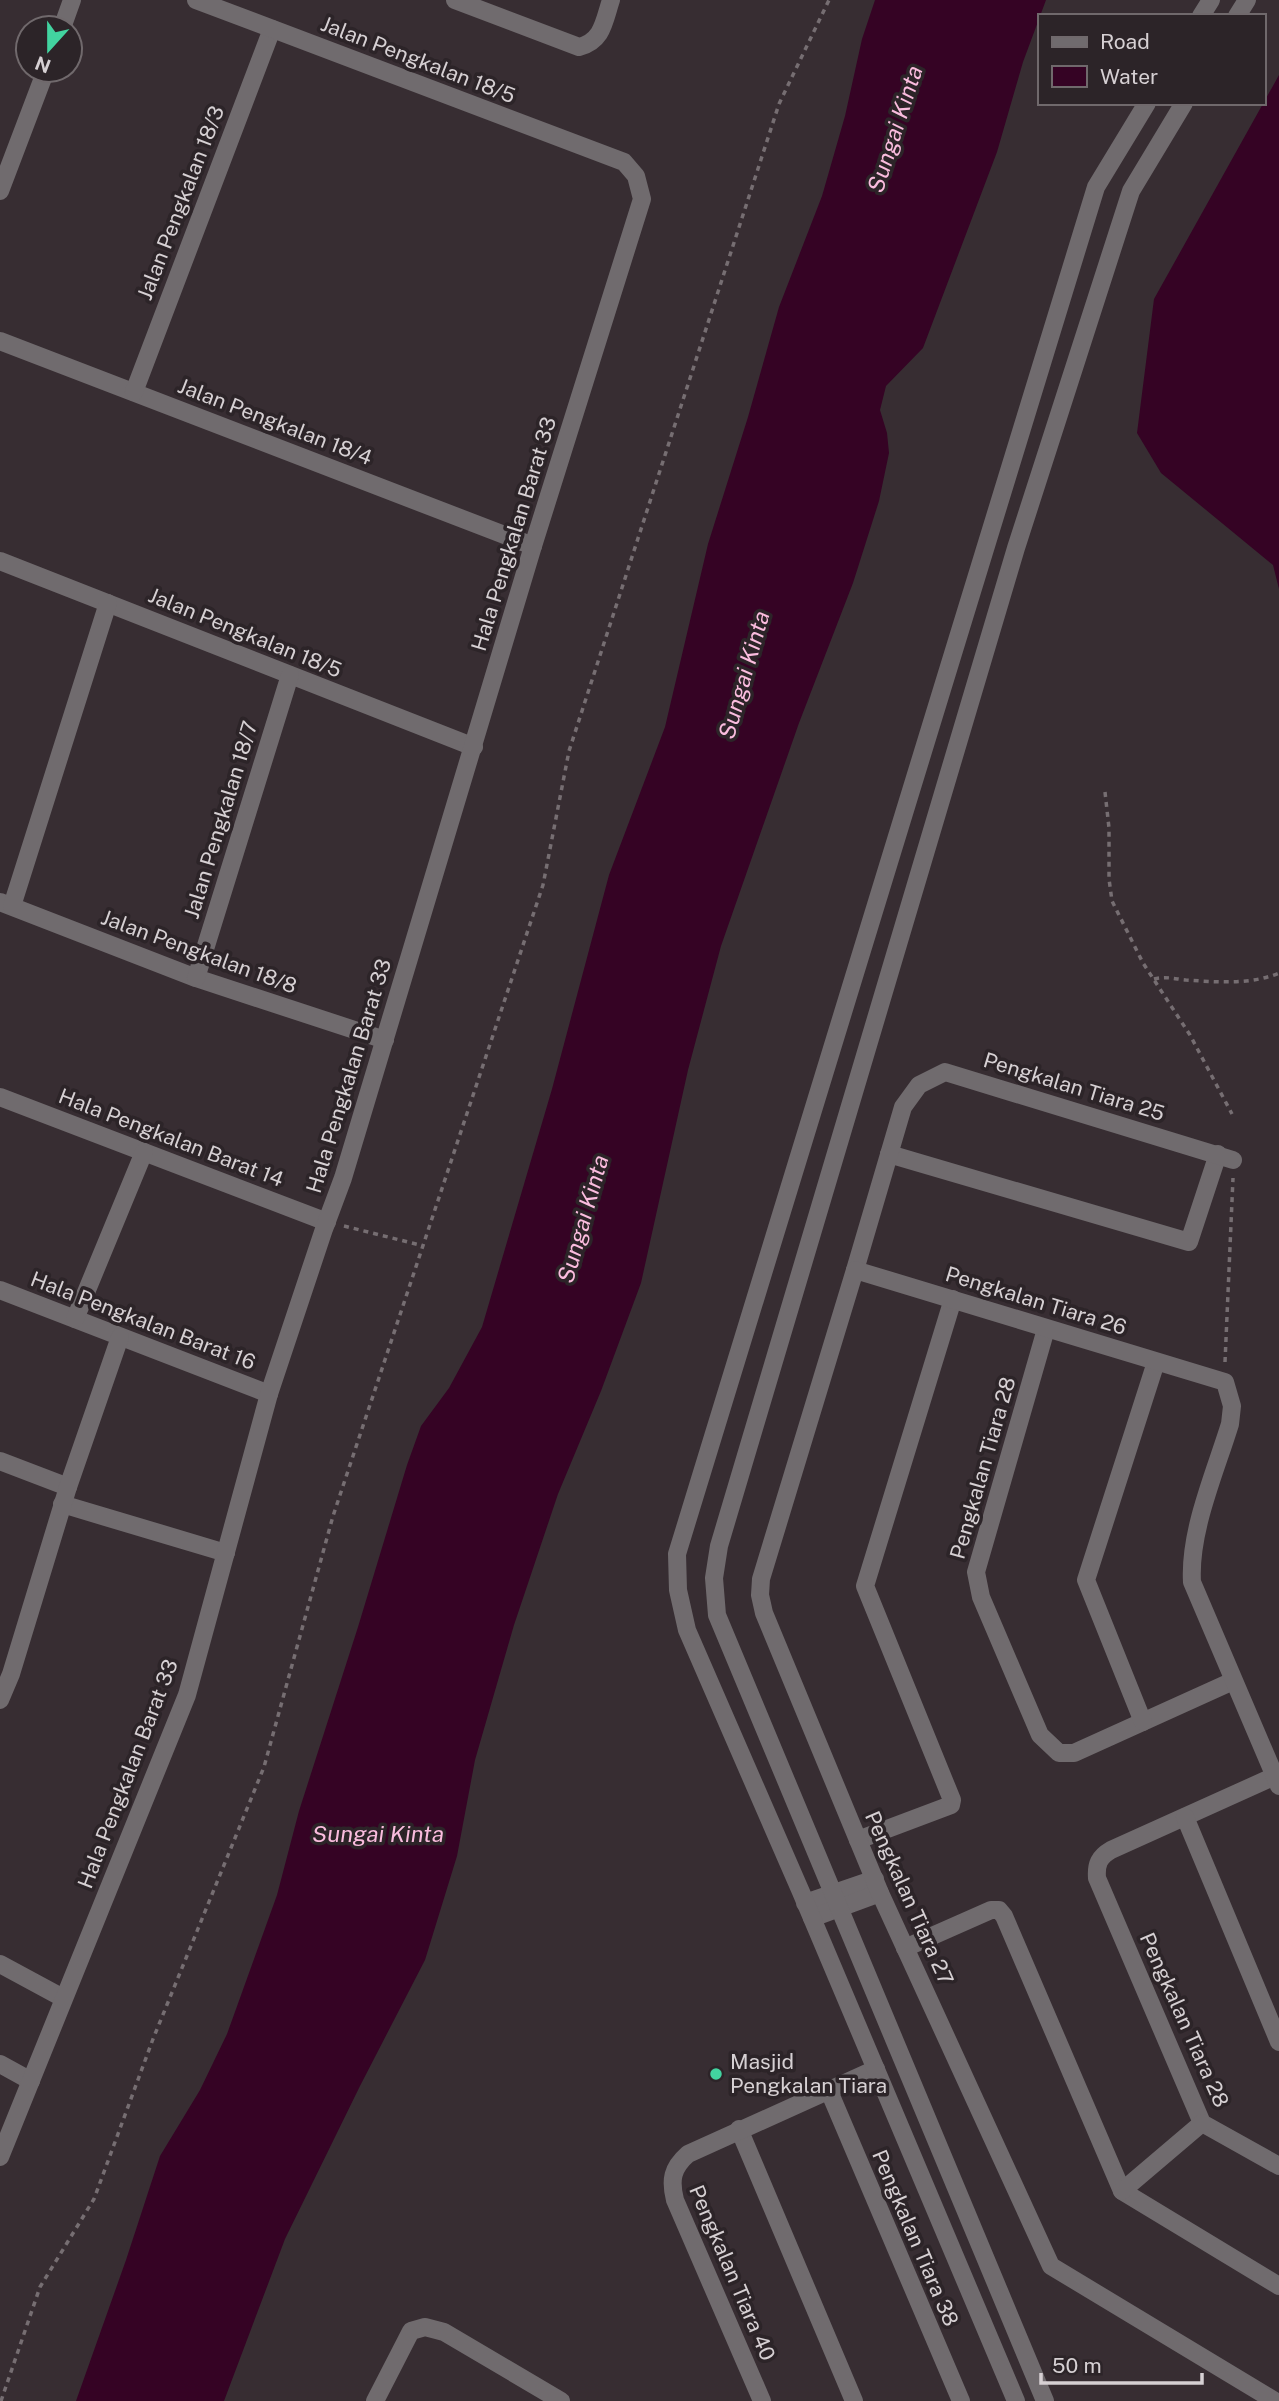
<svg xmlns="http://www.w3.org/2000/svg" width="1279" height="2401" font-family="'Public Sans',sans-serif">
  <rect width="100%" height="100%" fill="#372d32"/>
  <g fill="#350324">
    <path d="M875,0H1046L1023,62L997,152L923,348L886,386L880,410L887,433L889,453L879,501L853,583L799,723L721,946L688,1070L641,1283L601,1391L558,1494L514,1625L475,1760L457,1856L425,1960L360,2086L285,2239L224,2401H76L126,2260L160,2156L200,2090L227,2034L277,1895L299,1811L358,1627L407,1465L421,1426L449,1388L482,1327L552,1089L609,875L665,727L708,544L748,417L779,307L822,196L845,116L862,39Z"/>
    <path d="M1279,75V589L1273,565L1161,473L1137,433L1154,299Z"/>
  </g>
  <g fill="none" stroke-linecap="round" stroke-linejoin="round">
    <g stroke="#766e72" stroke-width="3.5" stroke-dasharray="5 5" stroke-linecap="butt">
      <path d="M1105,792L1109,828V879L1112,901L1143,963L1190,1035L1232,1114"/>
      <path d="M1154,979C1166,976 1175,979 1186,980C1216,982 1251,985 1279,973"/>
      <path d="M344,1226L424,1246"/>
      <path d="M1225,1362L1233,1178"/>
      <path d="M1,2401L40,2287L94,2199L153,2039L264,1767L333,1516L543,885L569,751L779,104L829,0"/>
    </g>
    <g stroke="#706b6e" stroke-width="18">
      <path d="M455,0L579,47C603,41 604,21 611,0"/>
      <path d="M1201,16L1211,0"/>
      <path d="M1237,16L1247,0"/>
      <path d="M62,28L72,0"/>
      <path d="M0,191L46,70"/>
      <path d="M0,341L533,546"/>
      <path d="M134,392L272,29"/>
      <path d="M0,561L474,747"/>
      <path d="M0,902L196,978L385,1040"/>
      <path d="M12,906L108,603"/>
      <path d="M196,978L290,675"/>
      <path d="M0,1097L327,1222"/>
      <path d="M889,1154L1189,1242L1218,1154"/>
      <path d="M855,1270L903,1107L919,1085L945,1072L1233,1160"/>
      <path d="M0,1290L269,1394"/>
      <path d="M75,1319L144,1152"/>
      <path d="M1046,1329L976,1572L981,1597L1040,1735L1059,1753H1074L1233,1681"/>
      <path d="M0,1461L68,1487"/>
      <path d="M62,1504L226,1553"/>
      <path d="M0,1700L11,1674L68,1487L120,1337"/>
      <path d="M1143,1722L1086,1580L1156,1362"/>
      <path d="M1275,1776L1111,1850C1099,1857 1096,1864 1097,1878L1202,2123L1279,2166"/>
      <path d="M1185,1817L1279,2042"/>
      <path d="M858,1840L951,1805L952,1800L865,1586L953,1299"/>
      <path d="M805,1903L875,1879"/>
      <path d="M812,1918L880,1893"/>
      <path d="M905,1948L991,1910H999L1004,1916L1122,2191L1279,2286"/>
      <path d="M0,1964L63,1998"/>
      <path d="M0,2064L31,2081"/>
      <path d="M829,2091L961,2401"/>
      <path d="M739,2129L854,2401"/>
      <path d="M0,2157L187,1695L269,1394L324,1229L343,1178L533,546L642,199L636,176L624,162L196,0"/>
      <path d="M1122,2191L1202,2123"/>
      <path d="M375,2401L411,2331L425,2327L444,2332L561,2401"/>
      <path d="M762,2401L675,2200C670,2180 672,2168 688,2154L876,2069"/>
      <path d="M1016,2401L801,1892L687,1630L678,1590L677,1554L1096,187L1147,103"/>
      <path d="M1045,2401L717,1615L714,1578L719,1546L1016,548L1131,191L1184,103"/>
      <path d="M1275,2401L1051,2266L880,1893L764,1613L760,1595L761,1579L855,1270L1225,1382L1232,1406L1230,1424C1215,1473 1189,1531 1192,1582L1279,1786"/>
    </g>
  </g>
  <circle fill="#42d4a0" stroke="#2c2428" stroke-width="2.5" cx="716" cy="2074" r="7"/>
  <g text-anchor="middle" stroke-width="7" stroke-linejoin="round" paint-order="stroke">
    <g font-size="21" fill="#d6d0d3" stroke="#2c2428">
      <text transform="translate(418 60) rotate(21)" y="7">Jalan Pengkalan 18/5</text>
      <text transform="translate(181 203) rotate(-69)" y="7">Jalan Pengkalan 18/3</text>
      <text transform="translate(275 422) rotate(21)" y="7">Jalan Pengkalan 18/4</text>
      <text transform="translate(514 534) rotate(-73)" y="7">Hala Pengkalan Barat 33</text>
      <text transform="translate(245 633) rotate(22)" y="7">Jalan Pengkalan 18/5</text>
      <text transform="translate(221 820) rotate(-73)" y="7">Jalan Pengkalan 18/7</text>
      <text transform="translate(199 952) rotate(20)" y="7">Jalan Pengkalan 18/8</text>
      <text transform="translate(349 1076) rotate(-73)" y="7">Hala Pengkalan Barat 33</text>
      <text transform="translate(1074 1087) rotate(17)" y="7">Pengkalan Tiara 25</text>
      <text transform="translate(171 1138) rotate(21)" y="7">Hala Pengkalan Barat 14</text>
      <text transform="translate(1036 1301) rotate(17)" y="7">Pengkalan Tiara 26</text>
      <text transform="translate(143 1321) rotate(21)" y="7">Hala Pengkalan Barat 16</text>
      <text transform="translate(983 1468) rotate(-74)" y="7">Pengkalan Tiara 28</text>
      <text transform="translate(128 1774) rotate(-69)" y="7">Hala Pengkalan Barat 33</text>
      <text transform="translate(909 1898) rotate(66)" y="7">Pengkalan Tiara 27</text>
      <text transform="translate(1184 2020) rotate(66)" y="7">Pengkalan Tiara 28</text>
      <text transform="translate(915 2238) rotate(67)" y="7">Pengkalan Tiara 38</text>
      <text transform="translate(732 2273) rotate(67)" y="7">Pengkalan Tiara 40</text>
    </g>
    <g font-size="21" fill="#d6d0d3" stroke="#2c2428" text-anchor="start">
      <text x="730" y="2069">Masjid<tspan x="730" dy="24">Pengkalan Tiara</tspan></text>
    </g>
    <g font-size="23" font-style="italic" fill="#fabcde" stroke="#2c2428">
      <text transform="translate(895 129) rotate(-72)" y="8">Sungai Kinta</text>
      <text transform="translate(744 675) rotate(-74)" y="8">Sungai Kinta</text>
      <text transform="translate(583 1219) rotate(-74)" y="8">Sungai Kinta</text>
      <text x="378" y="1842">Sungai Kinta</text>
    </g>
  </g>
  <rect x="1038" y="14" width="228" height="91" fill="#2c2428" stroke="#70696c" stroke-width="2"/>
  <rect x="1052" y="37" width="35" height="10" fill="#706b6e" stroke="#70696c" stroke-width="2"/>
  <text x="1100" y="49" font-size="21" fill="#d6d0d3">Road</text>
  <rect x="1052" y="66" width="35" height="21" fill="#350324" stroke="#70696c" stroke-width="2"/>
  <text x="1100" y="84" font-size="21" fill="#d6d0d3">Water</text>
  <g transform="translate(49 49) rotate(201)"><circle r="33" fill="#2c2428" stroke="#70696c" stroke-width="2"/>
  <path d="M0-5L12 26L0 18L-12 26Z" fill="#42d4a0"/>
  <text y="-10" font-size="19" font-weight="bold" text-anchor="middle" fill="#d6d0d3">N</text>
  </g>
  <path d="M1041 2373v10h161v-10" fill="none" stroke="#d6d0d3" stroke-width="3.5"/>
  <text x="1052" y="2373" font-size="21" fill="#d6d0d3" stroke="#2c2428" stroke-width="5" paint-order="stroke">50 m</text>
</svg>
